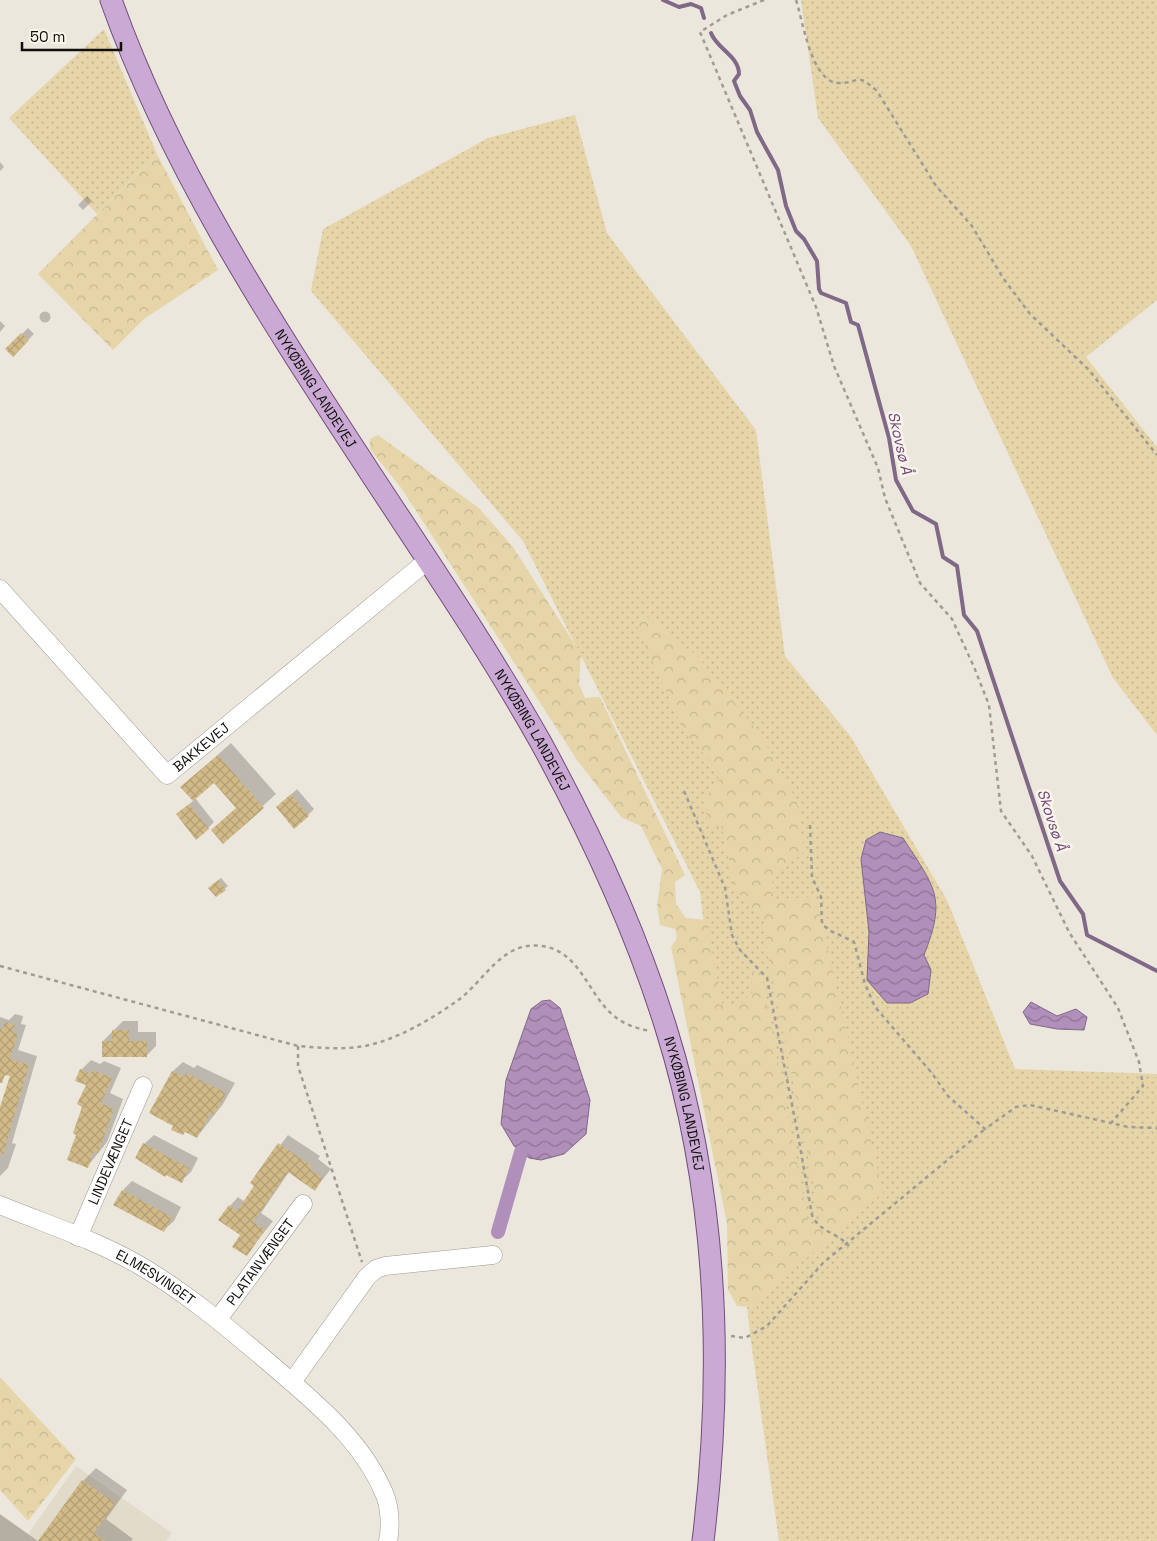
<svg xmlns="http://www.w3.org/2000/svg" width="1157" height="1541" font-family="'Space Grotesk',sans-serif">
  <defs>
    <pattern id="grass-dots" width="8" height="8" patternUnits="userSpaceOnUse" patternTransform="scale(1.25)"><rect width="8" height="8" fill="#e7d5aa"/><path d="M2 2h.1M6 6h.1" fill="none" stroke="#c5b691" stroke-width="1.8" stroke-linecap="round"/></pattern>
    <pattern id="forest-crowns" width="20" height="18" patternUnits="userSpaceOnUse" patternTransform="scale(1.25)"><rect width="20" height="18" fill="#e7d5aa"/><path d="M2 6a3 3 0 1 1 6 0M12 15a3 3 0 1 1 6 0" fill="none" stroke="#c5b691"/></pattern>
    <pattern id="water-waves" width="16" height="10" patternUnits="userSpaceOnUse" patternTransform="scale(1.25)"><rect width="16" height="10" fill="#b08fba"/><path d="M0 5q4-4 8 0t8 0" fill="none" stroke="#8e7395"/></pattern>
    <pattern id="building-cross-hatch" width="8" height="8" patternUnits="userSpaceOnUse" patternTransform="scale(1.25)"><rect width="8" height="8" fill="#d1ba88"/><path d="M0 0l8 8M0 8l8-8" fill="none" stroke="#b29f74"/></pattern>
  </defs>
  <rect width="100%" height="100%" fill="#ece7dd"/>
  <path fill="#e3dbca" d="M76,1466L172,1533L166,1541H0V1515L28,1534Z"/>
  <g fill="url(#grass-dots)">
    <path d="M801,0H1157V300L1086,357L1157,447V735L1113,678L911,246L818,118Z"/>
    <path d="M104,29L157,154L97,214L9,118Z"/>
    <path d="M575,115L607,233L756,430L785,656L851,737L947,900L1015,1069L1157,1074V1541H779L750,1334L700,892L523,541L311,291L323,229L488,138Z"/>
  </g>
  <g fill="url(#forest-crowns)">
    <path d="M157,154L218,270L144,319L113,350L38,274Z"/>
    <path d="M378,435L479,508L513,547L581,654L579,684L585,698L600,697L685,875L675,882L676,904L686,918L706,920L723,1006L737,1007L753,992L751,972L761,973L810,1232L821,1221L769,962L763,916L750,907L735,888L721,824L709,825L703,800L719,781L714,766L682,728L637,626L643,614L698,657L760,734L797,801L804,852L772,876L774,899L816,897L883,1193L749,1307L737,1306L728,1290L727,1224L671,947L677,938L675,929L660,925L657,906L662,869L641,826L622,818L577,760L402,489L370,449V439Z"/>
    <path d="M0,1377L76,1459L28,1521L0,1490Z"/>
  </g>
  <g fill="url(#water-waves)" stroke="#806986">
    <path d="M880,832L903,838C935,888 947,897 924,955L931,970L928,994L910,1003H887L867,980L869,932L861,859L866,840Z"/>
    <path d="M550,1000L560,1008L590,1100L586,1134L564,1154L541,1160L529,1158L514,1146L501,1124L506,1080L531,1009L542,1001Z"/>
    <path d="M1031,1002L1057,1016L1076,1009L1087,1017L1084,1030L1057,1029L1030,1024L1023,1012Z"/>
  </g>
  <g fill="#0003">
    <path d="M0,162L4,167L0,171Z"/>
    <path d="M87,196L92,201L83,210L78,205Z"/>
    <circle cx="45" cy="317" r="5.5"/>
    <path d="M0,321L5,326L0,332Z"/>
    <path d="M28,328L34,334L13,355L7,349Z"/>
    <path d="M231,743L276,794L223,842L237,807L214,781L195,798L214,822L208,828L178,814L194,800L195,775Z"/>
    <path d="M297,789L314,809L308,815L284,801Z"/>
    <path d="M221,878L228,886L216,896L212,885Z"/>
    <path d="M15,1014L23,1016L21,1024L26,1025L18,1050L37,1056L12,1143L16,1144L8,1168L0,1176V1108L11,1075L0,1072V1017L9,1020Z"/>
    <path d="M123,1021H138V1032H156V1046L146,1056L103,1041Z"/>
    <path d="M91,1060L100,1064L104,1061L121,1068L110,1093L123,1099L107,1142L87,1167L78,1134L87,1085L81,1070Z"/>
    <path d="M183,1062L194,1068L197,1065L235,1083L223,1104L197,1137L151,1113L173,1071Z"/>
    <path d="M154,1135L198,1158L191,1172L181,1181L144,1144Z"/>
    <path d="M288,1135L320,1156L318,1159L331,1169L315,1189L289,1172L261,1213L273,1221L246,1255L242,1235L230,1206L238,1197L245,1202L256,1186L252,1183Z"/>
    <path d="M132,1181L181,1207L174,1221L164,1230L123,1190Z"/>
    <path d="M96,1468L127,1490L106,1519L133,1539L131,1541H40L83,1481Z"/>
    <path d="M0,1514L38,1541H0Z"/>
  </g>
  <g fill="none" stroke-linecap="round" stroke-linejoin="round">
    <g stroke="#806986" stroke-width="4">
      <path d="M663,0L679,7L691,4L701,8L704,18"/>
      <path d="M711,33C717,49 739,56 739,74L734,81L740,96L750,110L757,132L778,170L786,206L796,231L804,239L817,261L819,289L821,293L846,303L851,322L858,325L889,438L896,480L913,511L936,524L943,557L957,566L964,615L977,631L1060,881L1083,914L1087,935L1157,971"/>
    </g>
    <path stroke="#b08fba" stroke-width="14" d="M498,1232L521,1152"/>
  </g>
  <g fill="url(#building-cross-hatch)">
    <path d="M21,333L29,340L13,357L5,349Z"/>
    <path d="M218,755L264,808L223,844L211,830L236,808L214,783L193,801L180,787Z"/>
    <path d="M291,794L309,816L294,829L276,807Z"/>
    <path d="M189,804L209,829L196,840L176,814Z"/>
    <path d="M218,880L226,890L216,897L208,888Z"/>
    <path d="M5,1022L15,1025L12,1032L18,1034L10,1059L29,1065L3,1155L0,1154V1107L10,1076L5,1075L2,1083H0V1028L3,1029Z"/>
    <path d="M112,1030H129V1041H147V1057H102V1041H112Z"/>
    <path d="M80,1069L91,1074L93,1070L112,1078L101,1103L114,1109L98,1153L94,1151L88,1168L67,1160L76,1135L73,1133L82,1107L77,1104L86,1085L75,1081Z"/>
    <path d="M172,1071L184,1077L186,1073L226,1093L214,1115L211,1113L197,1138L185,1132L183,1135L171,1130L173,1126L149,1113Z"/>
    <path d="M143,1143L189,1168L182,1183L166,1175L165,1177L135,1158Z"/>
    <path d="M278,1143L312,1166L310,1169L323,1178L315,1191L288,1172L253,1222L265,1230L247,1256L232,1247L240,1235L218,1220L229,1205L237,1211L254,1186L250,1183Z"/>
    <path d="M122,1190L172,1217L164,1232L113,1205Z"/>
    <path d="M82,1480L115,1503L94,1533L105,1541H38Z"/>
  </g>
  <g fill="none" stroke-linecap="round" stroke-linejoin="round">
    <g stroke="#9d998f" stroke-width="19">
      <g id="minor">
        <path id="s1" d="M0,589L167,775L427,561"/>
        <path id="s2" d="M0,1205C46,1224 96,1240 139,1265C185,1292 226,1326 267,1361C310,1398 361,1438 384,1493C390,1506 391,1527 388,1541"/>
        <path id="s3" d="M78,1237L143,1086"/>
        <path id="s4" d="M218,1319L303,1204"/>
        <path d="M292,1382L367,1277L376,1269L385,1266L493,1255"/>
      </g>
    </g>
    <g stroke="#724d7b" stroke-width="23">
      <g id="major">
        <path id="s5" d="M111,0C171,169 270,319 367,468C426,558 487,647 540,741C590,832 635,928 666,1028C718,1194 724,1370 703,1541"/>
      </g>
    </g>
    <g stroke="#a09c95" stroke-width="2.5" stroke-dasharray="4 4" stroke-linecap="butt">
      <path d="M764,0L727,15L700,32L816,307L834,366L878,468L885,498L920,583L952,619L974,667L989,705L1001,811L1032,856L1069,932L1118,1008L1139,1062L1143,1086L1111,1123L1128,1127L1157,1128"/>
      <path d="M796,0C803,21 811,81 838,83C860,84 855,71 877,91L936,186L972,226L1003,278L1030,314L1088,369L1157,455"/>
      <path d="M684,791L725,888L732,935L740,950L767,978L798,1135L812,1215C819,1232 838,1233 849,1246"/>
      <path d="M810,825L812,877L821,897L822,924L829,930L854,942L865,984L875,1007L931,1072L948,1096L985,1129L1016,1107L1030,1105L1111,1123"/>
      <path d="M0,966L298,1046C324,1048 351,1051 377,1043C404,1035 433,1018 457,1001C484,982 502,940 542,946C580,951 587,993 613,1015C623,1024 637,1029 651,1031"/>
      <path d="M298,1046V1066L362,1262"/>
      <path d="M731,1336L745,1338L767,1326L823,1263L985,1129"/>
    </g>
    <use href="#minor" stroke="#fff" stroke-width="18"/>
    <use href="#major" stroke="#caa9d4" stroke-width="21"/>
  </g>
  <g text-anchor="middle" stroke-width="5" stroke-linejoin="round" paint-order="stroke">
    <g font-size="14" fill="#100f0b" stroke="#faf5ea">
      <text dy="5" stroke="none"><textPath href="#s5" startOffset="440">NYKØBING LANDEVEJ</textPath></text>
      <text dy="5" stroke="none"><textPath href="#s5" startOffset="845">NYKØBING LANDEVEJ</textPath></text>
      <text dy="5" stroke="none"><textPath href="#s1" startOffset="294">BAKKEVEJ</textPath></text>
      <text dy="5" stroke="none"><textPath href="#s5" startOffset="1250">NYKØBING LANDEVEJ</textPath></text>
      <text dy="5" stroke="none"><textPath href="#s3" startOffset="82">LINDEVÆNGET</textPath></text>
      <text dy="5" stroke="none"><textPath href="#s4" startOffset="71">PLATANVÆNGET</textPath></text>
      <text dy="5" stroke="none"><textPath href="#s2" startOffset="172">ELMESVINGET</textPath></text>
    </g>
    <g font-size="15" font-style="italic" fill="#70447c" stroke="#faf5ea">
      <text transform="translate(900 443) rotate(77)" y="5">Skovsø Å</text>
      <text transform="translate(1052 820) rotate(72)" y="5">Skovsø Å</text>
    </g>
  </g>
  <path d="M22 42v8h99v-8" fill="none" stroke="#100f0b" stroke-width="2.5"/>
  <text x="30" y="42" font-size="15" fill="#100f0b" stroke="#faf5ea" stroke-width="4" paint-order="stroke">50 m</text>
</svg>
